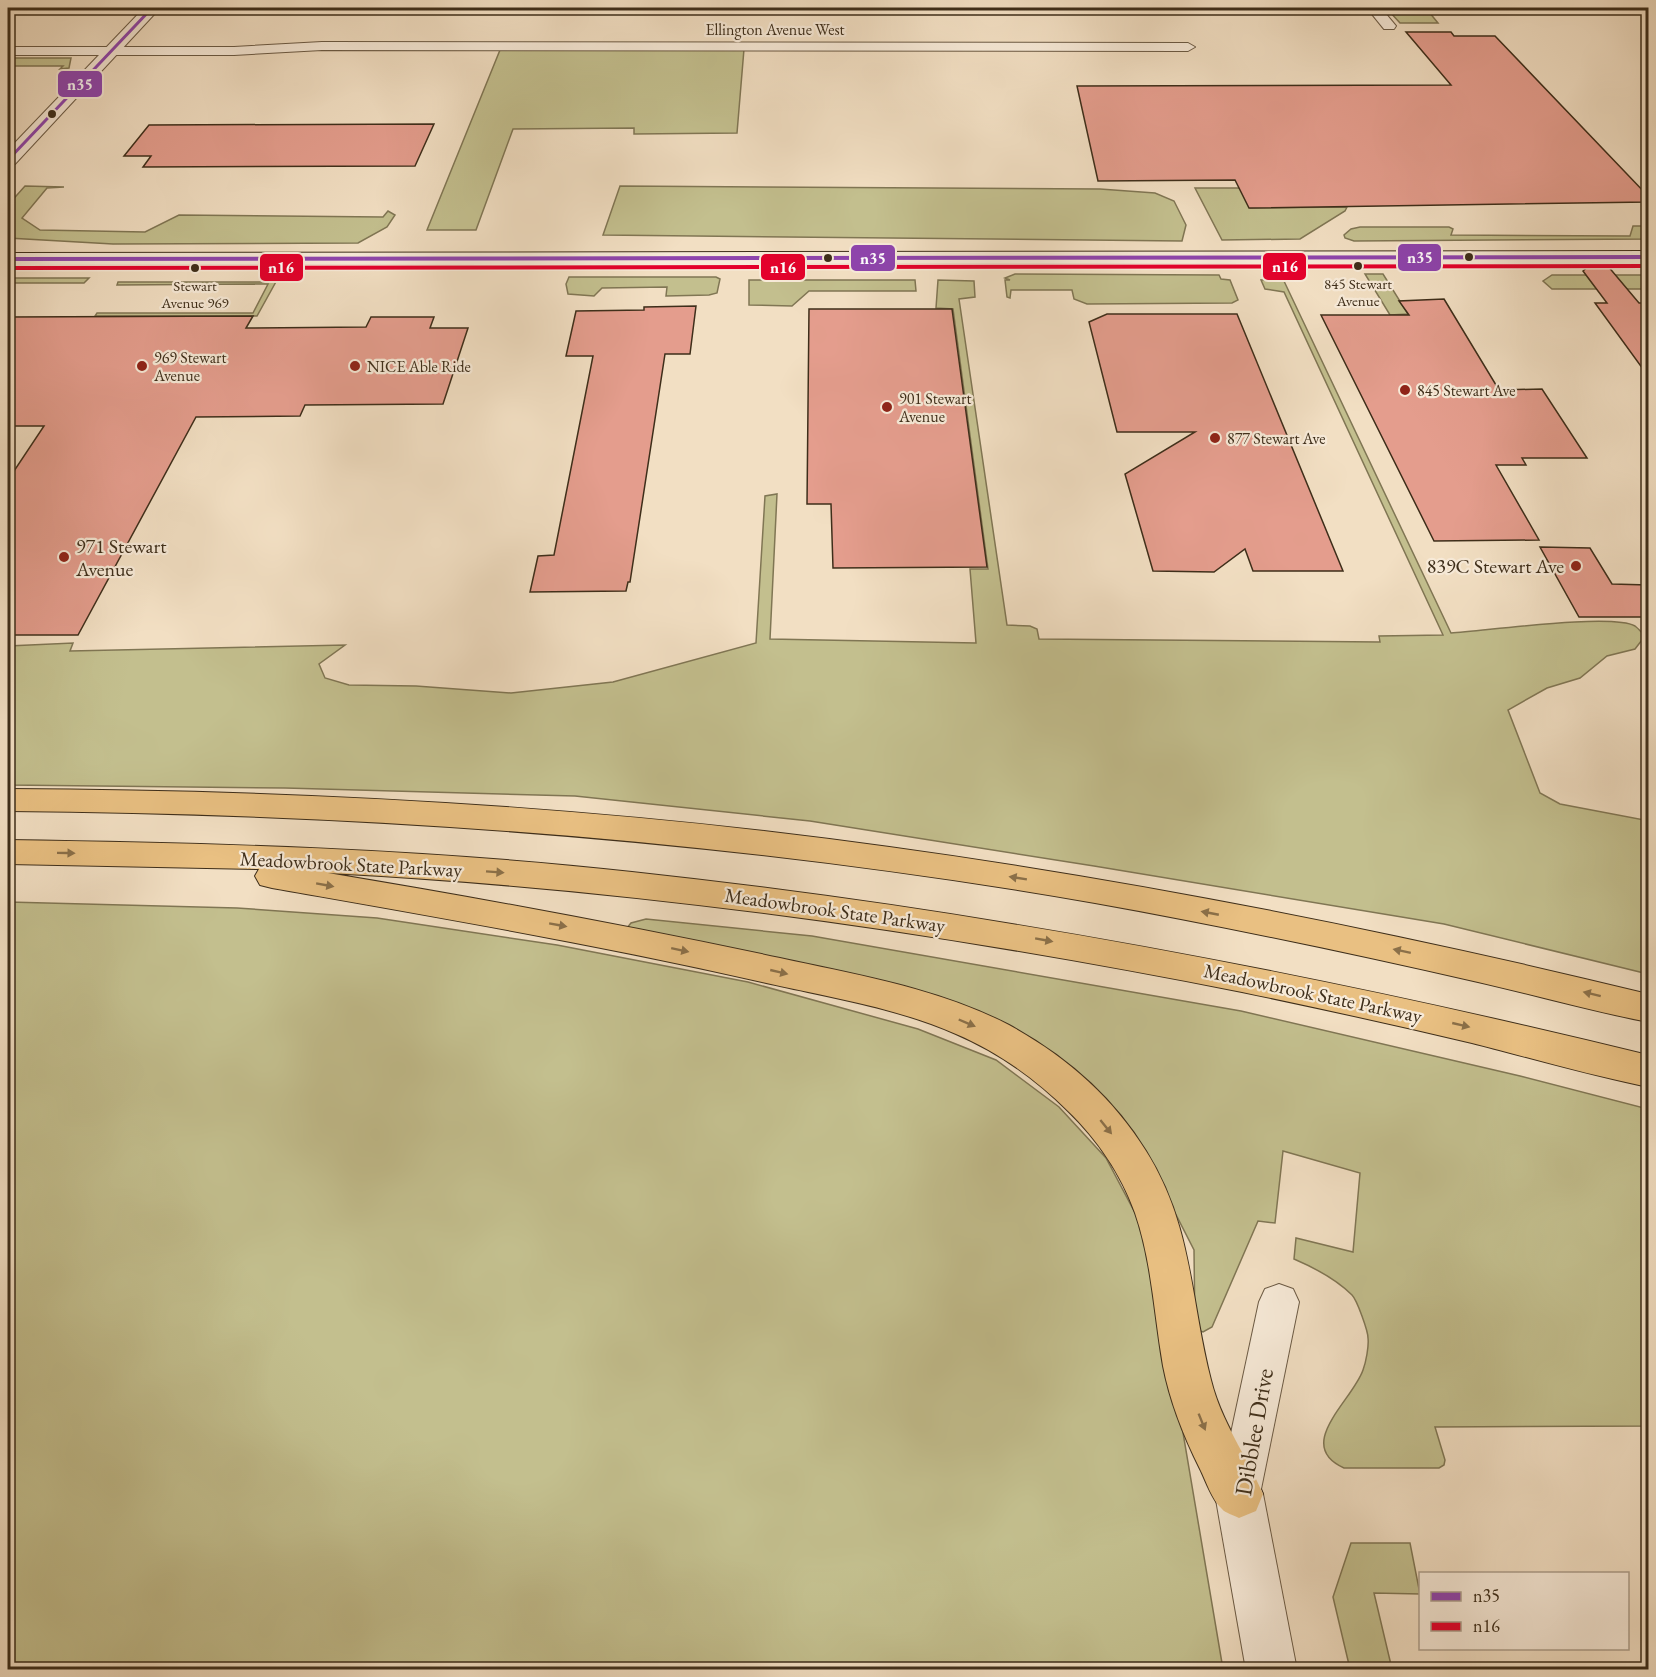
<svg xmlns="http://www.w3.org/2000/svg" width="1656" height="1677" font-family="'EB Garamond',serif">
  <rect width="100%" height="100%" fill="#f2dfc3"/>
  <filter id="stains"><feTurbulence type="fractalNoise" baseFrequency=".00333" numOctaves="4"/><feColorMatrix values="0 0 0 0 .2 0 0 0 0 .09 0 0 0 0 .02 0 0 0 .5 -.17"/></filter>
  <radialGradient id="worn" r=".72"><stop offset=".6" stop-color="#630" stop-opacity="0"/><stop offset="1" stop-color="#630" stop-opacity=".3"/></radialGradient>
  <g fill="#c3bf8e" stroke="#807654" stroke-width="1.5">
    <path d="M1648,9V12H1429L1438,23H1400L1389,11Z"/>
    <path d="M744,49L737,133L634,134V128L513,129L476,230H427L500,50Z"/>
    <path d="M8,58H71L69,68L60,69L63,66H8Z"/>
    <path d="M25,186L64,187L47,188L22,218L40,230L145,232L179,215L383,217L388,211L395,215L387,227L358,243L113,244L8,238V205Z"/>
    <path d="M620,186L1100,189L1155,193L1174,201L1186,225L1182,241L603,235Z"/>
    <path d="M1195,188H1240L1250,208L1347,207L1345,211L1300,239L1222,240Z"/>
    <path d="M1633,226H1648V239L1354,241L1345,238L1344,235L1351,229L1360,227H1449L1453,229L1451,235L1630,236Z"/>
    <path d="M1015,274L1219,275L1221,279L1230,280L1238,300L1232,303L1087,304L1074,299L1072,290H1011L1010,298L1007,297L1005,280H1010L1005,278Z"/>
    <path d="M1365,274H1383L1408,314L1390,315Z"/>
    <path d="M1552,275H1648V289H1552L1543,281Z"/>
    <path d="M273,277H287L288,279L277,280L257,316H95L97,313H253L268,284L117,285L118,282H270Z"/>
    <path d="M569,277H716L720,279L717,293L709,295L666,296L667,287L602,288L594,296L568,294L566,284Z"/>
    <path d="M8,278H89L84,283H8Z"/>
    <path d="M1283,279L1451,633C1486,631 1611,613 1635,626C1638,628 1642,633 1645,636L1635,649L1607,656L1580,678L1547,688L1508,710L1540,793L1560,804L1644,820L1648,816V974L1444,924L1094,866L810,821L575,796L285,788L8,785V646L73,643L70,651L345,645L319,664L325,678L349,685L416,686L511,693L613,682L756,643L765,496L777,494L770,639L976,643L970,569H988L953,309L936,308L938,280L974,281L975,297L959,299L1007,625L1030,626L1037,629L1039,639L1380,642L1379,636L1443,635L1284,292L1265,289L1261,280Z"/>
    <path d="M749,280H915L916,291H809L792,306L749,305Z"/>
    <path d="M8,902L237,908L377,918L557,945L748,982L918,1029L996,1060L1059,1107L1106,1158L1143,1228L1158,1285L1223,1669H8Z"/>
    <path d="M646,919L812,936L1241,1011L1520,1076L1648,1109V1426L1435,1427L1445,1460L1444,1465L1439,1468H1344C1293,1445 1353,1400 1363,1370C1366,1362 1369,1346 1368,1338C1368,1331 1357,1300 1352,1295C1336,1279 1315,1268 1294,1259L1296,1238L1353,1252L1360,1173L1283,1151L1275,1223L1258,1221L1212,1327L1203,1332L1195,1329L1194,1250L1149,1162L1056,1060L626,929L631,923Z"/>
    <path d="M1351,1543H1410L1420,1594L1374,1593L1392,1669H1350L1333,1597Z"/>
  </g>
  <g fill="#e49d8d" stroke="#3e2e1a" stroke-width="1.5">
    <path d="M1406,32H1451L1454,36H1495L1648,196V202L1249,208L1235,180L1098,181L1077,86L1451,85Z"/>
    <path d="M434,124L415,166L143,167L151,156H124L149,125Z"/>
    <path d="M1590,265H1607L1639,303H1648V376L1595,303H1607L1583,271Z"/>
    <path d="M1444,299L1499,390L1542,389L1587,458H1522L1526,465H1496L1539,540L1434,541L1321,315H1409L1399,301Z"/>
    <path d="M696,306L690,354H665L630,582H628L626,591L530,592L538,556L554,555L593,356H566L576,311L644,310V307Z"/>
    <path d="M809,309H952L987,567L833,568L831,504H807Z"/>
    <path d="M1107,314H1237L1343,571H1253L1245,549L1214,572L1153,571L1125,474L1195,432H1117L1089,322Z"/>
    <path d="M253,316L246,328L366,327L371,317H434L430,328H468L443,404L305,405L300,416L196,417L78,635H8V480L44,426H8V317Z"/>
    <path d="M1540,547L1590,548L1612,584L1648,585V617H1579Z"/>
  </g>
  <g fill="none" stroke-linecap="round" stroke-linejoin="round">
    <g stroke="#6b5a44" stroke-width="2">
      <g id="minor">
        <path d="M1367,8H1381L1396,26L1394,29H1384Z"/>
        <path d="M322,42L1188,43L1195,47L1188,51L322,50L234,55H8V47H234Z"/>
        <path d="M1279,1284L1293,1289L1299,1302L1260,1494L1254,1509L1239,1515L1224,1509L1218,1494L1259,1302L1265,1289Z"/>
      </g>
    </g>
    <g stroke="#6b5a44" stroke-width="2">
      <g id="tertiary">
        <path d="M144,8H160L15,164L8,165V150Z"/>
        <path d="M1239,1470L1256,1477L1263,1494L1297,1670H1246L1215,1494L1222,1477Z"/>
      </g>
    </g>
    <g stroke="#3e2e1a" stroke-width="2">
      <path id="secondary" d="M1648,251V263L8,265V253Z"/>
    </g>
    <g stroke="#3e2e1a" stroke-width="2">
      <g id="motorway">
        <path d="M8,789C261,790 513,802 764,831C1063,866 1357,923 1648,994V1022C1592,1011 1535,995 1478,982C1351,953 1223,926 1095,903C735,840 372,814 8,811Z"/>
        <path d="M8,840C216,843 425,849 632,872C975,909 1313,973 1648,1055V1087C1589,1075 1531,1058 1472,1043C1396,1025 1319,1008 1242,992C940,932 635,889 328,873C479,898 630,926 780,958C857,975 938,988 1009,1025C1064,1055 1113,1097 1146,1151C1193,1226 1190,1299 1211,1380C1221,1421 1246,1455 1263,1494L1256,1511L1239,1518C1234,1515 1225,1513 1222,1509C1212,1500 1206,1481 1200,1469C1184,1437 1170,1402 1163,1366C1154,1315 1152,1262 1135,1213C1121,1174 1097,1139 1068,1111C1036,1079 998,1052 956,1034C895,1007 827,997 762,982C600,945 436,917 272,888L260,885L255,876L259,869L8,864Z"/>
      </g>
    </g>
    <use href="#minor" fill="#f7ead8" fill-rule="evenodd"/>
    <use href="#tertiary" fill="#f7ead8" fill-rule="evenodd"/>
    <use href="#secondary" fill="#f7ead8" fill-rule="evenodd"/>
    <use href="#motorway" fill="#e9c082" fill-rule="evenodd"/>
    <g stroke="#f7ead8" stroke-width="5">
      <path id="bus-1-far1" d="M8,160L152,8"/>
    </g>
    <g stroke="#f7ead8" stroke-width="7">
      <path id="bus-1" d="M8,259L1648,257"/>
    </g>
    <g stroke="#f7ead8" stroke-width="7">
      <path id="bus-2" d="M8,268L1648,266"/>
    </g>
    <use href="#bus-1-far1" stroke="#8e44ad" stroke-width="3"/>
    <use href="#bus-1" stroke="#8e44ad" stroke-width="4"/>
    <use href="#bus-2" stroke="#e4002b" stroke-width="4"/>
  </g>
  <defs><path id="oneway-solid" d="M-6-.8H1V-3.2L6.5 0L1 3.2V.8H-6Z" transform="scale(1.5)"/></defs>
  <g fill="#8b7049">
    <use href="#oneway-solid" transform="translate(66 853) rotate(1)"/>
    <use href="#oneway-solid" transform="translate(495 872) rotate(4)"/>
    <use href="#oneway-solid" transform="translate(1018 878) rotate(-171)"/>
    <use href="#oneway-solid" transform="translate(325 885) rotate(10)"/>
    <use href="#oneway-solid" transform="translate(1210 913) rotate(-169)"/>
    <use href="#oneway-solid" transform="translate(558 925) rotate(10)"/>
    <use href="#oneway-solid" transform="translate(1044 940) rotate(10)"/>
    <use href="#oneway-solid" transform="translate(680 950) rotate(12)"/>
    <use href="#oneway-solid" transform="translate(1402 951) rotate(-168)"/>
    <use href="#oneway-solid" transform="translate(779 972) rotate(13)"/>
    <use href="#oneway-solid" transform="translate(1592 994) rotate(-166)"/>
    <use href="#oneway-solid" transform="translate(967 1023) rotate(23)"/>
    <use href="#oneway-solid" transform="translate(1461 1025) rotate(13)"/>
    <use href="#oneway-solid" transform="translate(1106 1127) rotate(51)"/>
    <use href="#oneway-solid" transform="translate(1202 1422) rotate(68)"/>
  </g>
  <g fill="#3e2e1a" stroke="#f7ead8" stroke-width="2">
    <circle cx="52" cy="114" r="5"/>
    <circle cx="1469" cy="257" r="5"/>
    <circle cx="828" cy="258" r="5"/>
    <circle cx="1358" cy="266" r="5"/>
    <circle cx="195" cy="268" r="5"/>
  </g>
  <g fill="#8f2418" stroke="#f7ead8" stroke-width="2">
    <circle cx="142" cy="366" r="6"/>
    <circle cx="355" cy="366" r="6"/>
    <circle cx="1405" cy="390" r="6"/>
    <circle cx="887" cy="407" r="6"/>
    <circle cx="1215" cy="438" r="6"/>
    <circle cx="64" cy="557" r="6"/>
    <circle cx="1576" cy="566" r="6"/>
  </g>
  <g text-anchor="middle" stroke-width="4.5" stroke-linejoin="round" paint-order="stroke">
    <g font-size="15" fill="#3e2e1a" stroke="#f7ead8">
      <text x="1358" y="289">845 Stewart<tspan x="1358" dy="17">Avenue</tspan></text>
      <text x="195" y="291">Stewart<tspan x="195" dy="17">Avenue 969</tspan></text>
    </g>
    <g font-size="16" fill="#3e2e1a" stroke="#f7ead8">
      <text x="775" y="35">Ellington Avenue West</text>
    </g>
    <g font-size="16" fill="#3e2e1a" stroke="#f7ead8" text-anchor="start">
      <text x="154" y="363">969 Stewart<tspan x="154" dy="18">Avenue</tspan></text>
      <text x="367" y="372">NICE Able Ride</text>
      <text x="1417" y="396">845 Stewart Ave</text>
      <text x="899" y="404">901 Stewart<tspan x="899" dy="18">Avenue</tspan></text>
      <text x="1227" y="444">877 Stewart Ave</text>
    </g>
    <g font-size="20" fill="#3e2e1a" stroke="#f7ead8" text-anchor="start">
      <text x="76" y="553">971 Stewart<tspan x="76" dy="23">Avenue</tspan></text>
      <text x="1564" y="573" text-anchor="end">839C Stewart Ave</text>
    </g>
    <g font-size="20" fill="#3e2e1a" stroke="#f7ead8">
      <text transform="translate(351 864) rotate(3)" y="7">Meadowbrook State Parkway</text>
      <text transform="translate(835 910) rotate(8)" y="7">Meadowbrook State Parkway</text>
      <text transform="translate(1313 993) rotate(12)" y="7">Meadowbrook State Parkway</text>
    </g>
    <g font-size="24" fill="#3e2e1a" stroke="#f7ead8">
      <text transform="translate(1254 1432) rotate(-80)" y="8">Dibblee Drive</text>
    </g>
  </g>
  <g stroke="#f7ead8" stroke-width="2">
    <rect x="57" y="70" width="46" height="28" rx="6" fill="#8e44ad"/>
    <rect x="1397" y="243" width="45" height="29" rx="6" fill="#8e44ad"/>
    <rect x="850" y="244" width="46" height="28" rx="6" fill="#8e44ad"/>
    <rect x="1262" y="252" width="45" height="29" rx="6" fill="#e4002b"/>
    <rect x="760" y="253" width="46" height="28" rx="6" fill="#e4002b"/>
    <rect x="259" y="253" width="45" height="29" rx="6" fill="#e4002b"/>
  </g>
  <g font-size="16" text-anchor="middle" font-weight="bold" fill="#fff">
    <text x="80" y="90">n35</text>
    <text x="1420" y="263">n35</text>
    <text x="873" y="264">n35</text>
    <text x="1285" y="272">n16</text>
    <text x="783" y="273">n16</text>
    <text x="281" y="273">n16</text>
  </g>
  <rect width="1656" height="1677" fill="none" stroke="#f2dfc3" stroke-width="30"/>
  <rect x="9" y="9" width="1638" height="1659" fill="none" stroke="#3e2e1a" stroke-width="3"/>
  <rect x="15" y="15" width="1626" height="1647" fill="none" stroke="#3e2e1a" stroke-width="1.5"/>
  <rect x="1419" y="1572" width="210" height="78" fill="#f7ead8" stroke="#ad9f8c" stroke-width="1.5"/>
  <rect x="1431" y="1592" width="30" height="9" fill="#8e44ad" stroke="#ad9f8c" stroke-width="1.5"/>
  <text x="1473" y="1602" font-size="18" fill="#3e2e1a">n35</text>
  <rect x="1431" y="1622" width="30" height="9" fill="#e4002b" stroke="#ad9f8c" stroke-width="1.5"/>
  <text x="1473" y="1632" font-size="18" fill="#3e2e1a">n16</text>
  <rect width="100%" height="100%" filter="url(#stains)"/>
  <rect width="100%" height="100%" fill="url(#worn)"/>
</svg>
